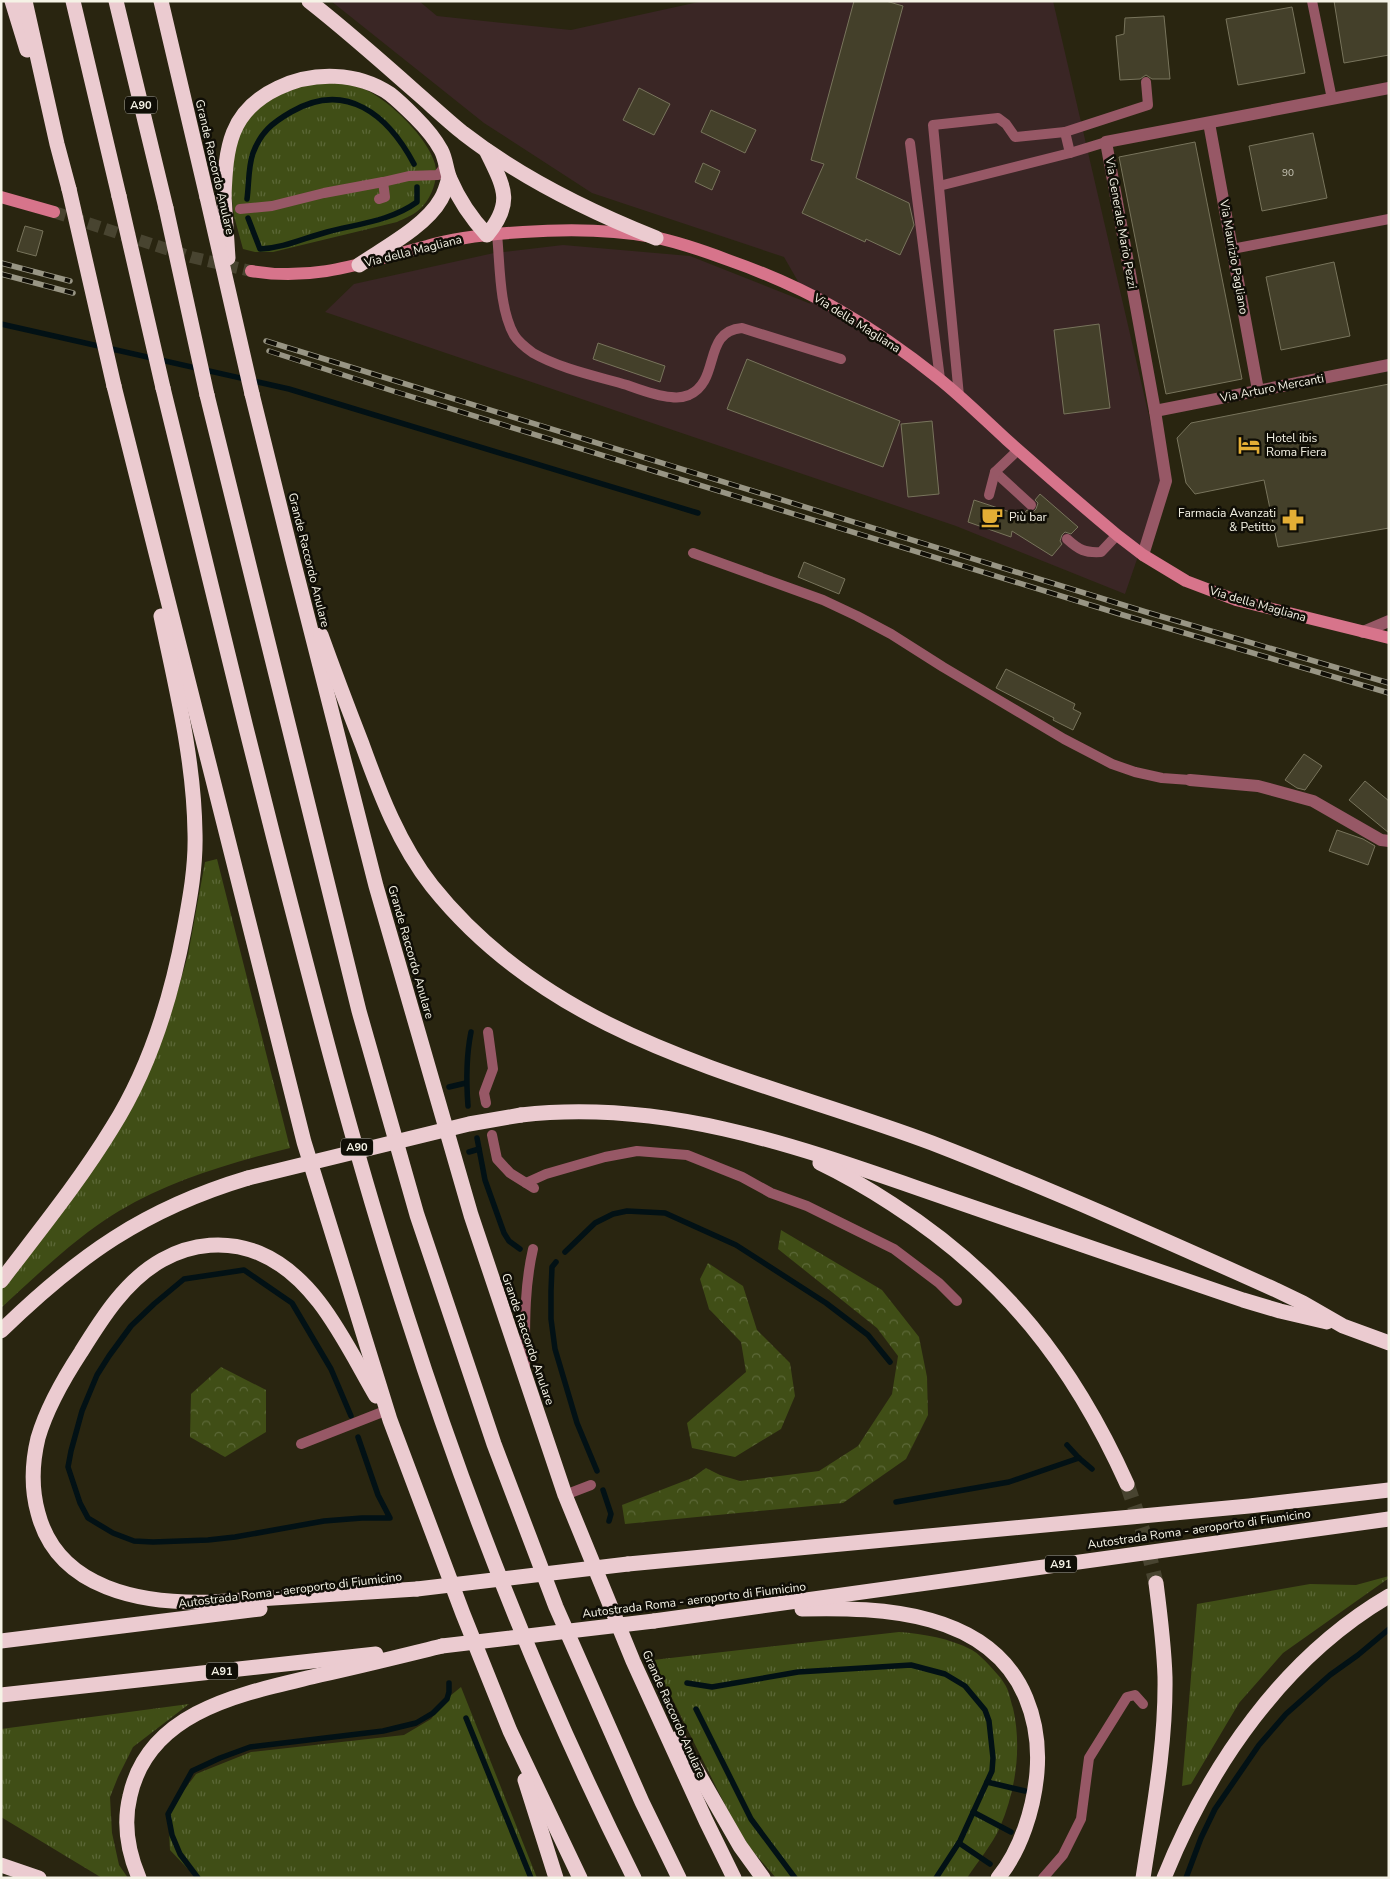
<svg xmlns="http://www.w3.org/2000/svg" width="1390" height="1879" font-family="'Nunito Sans',sans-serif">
  <defs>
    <pattern id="grass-tufts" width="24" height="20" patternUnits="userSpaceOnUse" patternTransform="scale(1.25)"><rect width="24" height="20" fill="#404e16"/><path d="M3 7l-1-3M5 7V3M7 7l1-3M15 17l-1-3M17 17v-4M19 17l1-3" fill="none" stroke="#5c6838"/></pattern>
    <pattern id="forest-crowns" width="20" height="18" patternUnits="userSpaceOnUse" patternTransform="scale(1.25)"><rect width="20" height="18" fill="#404e16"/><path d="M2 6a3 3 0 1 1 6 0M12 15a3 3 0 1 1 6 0" fill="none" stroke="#5c6838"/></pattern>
  </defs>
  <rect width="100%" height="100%" fill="#292510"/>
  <path fill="#3a2625" d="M331,1H419L437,16L571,30L703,1H1053L1164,481L1125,594L956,526L325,312L354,284L494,253L563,245L690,256L811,304L784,257L592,193L484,123Z"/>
  <g fill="url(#grass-tufts)">
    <path d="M314,81C331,82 350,82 366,90C390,101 428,138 435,164C439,179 431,199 420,209C414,215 405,218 397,222L273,252H255L243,249L234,216L229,176L241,127L264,101Z"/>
    <path d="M217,859L290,1148C232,1162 171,1180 119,1211C76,1237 38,1274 1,1308V1286L83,1178L176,996L188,955L205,862Z"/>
    <path d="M1389,1576V1578L1283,1653L1239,1703L1191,1784L1182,1786L1197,1604L1310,1584L1356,1585Z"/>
    <path d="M899,1632C924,1634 949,1638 972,1650C979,1654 984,1660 989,1665C994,1671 1000,1676 1004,1683C1009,1690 1010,1699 1013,1708C1022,1747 1016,1790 1000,1827C992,1845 978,1861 967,1878H776L750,1848L733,1821L653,1660Z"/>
    <path d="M461,1687L537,1878H200L187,1868L170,1850L169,1832L171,1808L196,1774L251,1752L404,1735L431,1719L450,1696Z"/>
    <path d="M189,1704L133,1747L118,1777L110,1797L112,1833L119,1865L128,1878H102L1,1817V1729Z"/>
  </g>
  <g fill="url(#forest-crowns)">
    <path d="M781,1230L882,1290L919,1337L927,1377L928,1415L906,1459L843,1503L625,1524L622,1505L692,1478L706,1468L720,1475L740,1481L819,1471L858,1446L892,1394L898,1356L877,1328L778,1249Z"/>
    <path d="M708,1263L743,1286L757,1330L790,1363L795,1396L781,1429L735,1457L692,1448L687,1423L746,1372L741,1342L709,1309L700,1279Z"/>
    <path d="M221,1367L266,1390V1432L225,1457L190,1437L191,1394Z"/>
  </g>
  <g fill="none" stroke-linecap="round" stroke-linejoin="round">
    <g stroke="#021115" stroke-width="5.5">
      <path d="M247,199C249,185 248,167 253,153C261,132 272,123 291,112C346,80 388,115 414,164"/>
      <path d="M248,218L260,249C284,248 304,238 327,232C357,224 391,221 417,202V187"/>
      <path d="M1,324L289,389L698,513"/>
      <path d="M449,1087L466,1083"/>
      <path d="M468,1106C466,1080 466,1057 471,1032"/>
      <path d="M477,1138L485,1180L504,1233L509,1241L520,1249"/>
      <path d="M469,1152L479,1149"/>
      <path d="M565,1252L595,1223L613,1214L627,1211L665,1213L736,1245L826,1303L868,1335L890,1362"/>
      <path d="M556,1262L552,1267L551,1291V1319L555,1349L577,1423L597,1471"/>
      <path d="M351,1416L331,1369L292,1303L244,1270L184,1279L154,1304L131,1326L109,1356L97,1375L82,1411L71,1451L68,1467L80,1503L88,1518L113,1533L134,1541L153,1542L208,1540L235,1537L324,1521L362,1518H390L378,1495L358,1437"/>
      <path d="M1067,1445L1079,1458L1092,1469"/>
      <path d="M603,1490L611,1514L609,1521"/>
      <path d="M896,1502L1009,1482L1079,1458"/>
      <path d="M687,1683L712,1687L798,1672L911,1665L945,1674L965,1686L985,1710L989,1721L993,1758L992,1771L960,1841L936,1878"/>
      <path d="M696,1709L751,1819L795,1878"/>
      <path d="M466,1718L531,1878"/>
      <path d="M987,1782L1025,1791"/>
      <path d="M973,1812L1011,1832"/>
      <path d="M959,1843L990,1864"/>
      <path d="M198,1878L180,1854L172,1835L168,1814L192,1771L220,1758L250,1747L383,1731L416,1723L433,1713L447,1699L449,1692V1683"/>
      <path d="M1186,1878L1201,1838L1215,1809L1259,1745L1286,1714L1330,1675L1358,1655L1389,1629"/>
    </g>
  </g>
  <g fill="#44402a" stroke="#78745c">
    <path d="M854,1H886L903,6L856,178L909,203L914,225L900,255L866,239L865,242L802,213L824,164L811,160Z"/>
    <path d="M1334,1H1389V55L1344,63Z"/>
    <path d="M1292,7L1305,73L1238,85L1226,19Z"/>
    <path d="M1164,16L1170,79H1152L1146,75L1140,79L1120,80L1116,36L1124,34L1125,18Z"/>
    <path d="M639,88L670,104L654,135L623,120Z"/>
    <path d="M711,110L756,130L745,153L701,132Z"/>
    <path d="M1313,133L1327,198L1262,211L1249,146Z"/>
    <path d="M1195,142L1242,379L1166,394L1119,157Z"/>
    <path d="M703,163L720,171L712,190L695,182Z"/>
    <path d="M25,226L43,231L36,256L17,251Z"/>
    <path d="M1334,262L1350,336L1281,350L1266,277Z"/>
    <path d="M1099,324L1110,408L1064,414L1054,330Z"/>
    <path d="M598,343L665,366L660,382L593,359Z"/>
    <path d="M747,359L900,421L883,467L727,409Z"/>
    <path d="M1389,384V528L1278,547L1264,480L1195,494L1186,483L1177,438L1191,423Z"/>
    <path d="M932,421L939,494L908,497L901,424Z"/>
    <path d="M1040,494L1078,527L1071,534L1065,532L1062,535L1060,541L1062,544L1052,556L1012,531L1011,537L968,522L974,500L1022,516L1027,510L1033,512L1036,509L1038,503L1035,500Z"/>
    <path d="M804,562L845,579L839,594L798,577Z"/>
    <path d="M1006,669L1075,704L1073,709L1081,713L1073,730L1053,720L1054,718L996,688Z"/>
    <path d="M1304,754L1322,766L1305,790L1297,788L1285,780Z"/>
    <path d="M1365,781L1389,801V833L1349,800Z"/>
    <path d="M1337,830L1363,839L1375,846L1368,865L1329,851Z"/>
  </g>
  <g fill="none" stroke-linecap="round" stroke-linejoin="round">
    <path stroke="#484430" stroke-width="12" stroke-dasharray="12 6" stroke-linecap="butt" d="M54,212L191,257L251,271"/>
    <path stroke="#484430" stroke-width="15" stroke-dasharray="15 8" stroke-linecap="butt" d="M1127,1484L1145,1537L1156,1583"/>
    <g stroke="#975866" stroke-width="10">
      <path d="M1312,1L1332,99"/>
      <path d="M1065,132L1148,105L1146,82"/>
      <path d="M910,143L940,379"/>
      <path d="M939,186L1070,153L1106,142"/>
      <path d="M379,199L385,197L383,182L409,176L438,175L447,164"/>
      <path d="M240,209L272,206L324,193L383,182"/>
      <path d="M497,234C500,264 499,308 514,335C519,343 526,348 533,353C561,369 596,376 627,385C641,390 656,396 671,397C677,398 684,397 689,395C721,381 702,331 742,328L841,359"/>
      <path d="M1232,249L1389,219"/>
      <path d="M959,396L933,125L998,118L1006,124L1015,137L1065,132L1070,153"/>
      <path d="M1018,450L995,472L1031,505"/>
      <path d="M989,495L995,472"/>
      <path d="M1067,539C1079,550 1085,553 1101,552L1117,535"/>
      <path d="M693,553L823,600L857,616L891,634L943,667L1064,739L1112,764L1135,772L1162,778L1190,780"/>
      <path d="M486,1103L484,1093L493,1069L488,1032"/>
      <path d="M492,1135L497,1159L510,1173L534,1188"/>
      <path d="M526,1183L546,1174L605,1157L637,1151L687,1155L742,1177L771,1193L807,1206L894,1249L939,1283L957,1301"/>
      <path d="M525,1365C525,1326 524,1288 533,1249"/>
      <path d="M301,1444L385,1411"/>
      <path d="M565,1495L591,1485"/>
      <path d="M1043,1878L1063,1855L1081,1819L1089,1758L1127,1697L1135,1695L1143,1704"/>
    </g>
    <g stroke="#975866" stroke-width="12">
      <path d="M1209,123L1258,390"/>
      <path d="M1155,411L1389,365"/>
      <path d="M1143,555L1166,481L1155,411L1106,142L1389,88"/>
      <path d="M1363,632L1389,621"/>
      <path d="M1190,780L1258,786L1313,801L1381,840L1389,841"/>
    </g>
    <g stroke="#d7748b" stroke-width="12">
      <path d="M1,197L54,212"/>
      <path d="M251,271C315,282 366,262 427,246C458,237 490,234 523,232C566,229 610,229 653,237C679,242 704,251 728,260C808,288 872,325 938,378C962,397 984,419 1007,440C1043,472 1080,504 1117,535L1143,555L1186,581L1236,600L1389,638"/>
    </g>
    <g stroke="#ebcbd0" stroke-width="15">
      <path d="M12,1L27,50"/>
      <path d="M25,1L57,144L69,189"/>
      <path d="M73,1L119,196"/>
      <path d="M116,1L166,208"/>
      <path d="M161,1L207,197"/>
      <path d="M309,1C346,30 381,61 417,93C432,106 447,120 463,133C521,178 588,211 656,238"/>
      <path d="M224,196C226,148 229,111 278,88C313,71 358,72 390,94C399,101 407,109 415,117C425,127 434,137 441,150C446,159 446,170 450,179C459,200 472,219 487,235C515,201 503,186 486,150"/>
      <path d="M359,265C384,248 426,226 441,199C445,192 447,185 449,177"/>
      <path d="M114,386L304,1142L390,1420L463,1614L510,1731L580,1878"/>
      <path d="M163,388C199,539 236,689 274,839C315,999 356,1159 407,1316C468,1507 544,1699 634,1878"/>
      <path d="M252,394L293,560L376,886L471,1215L565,1495L633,1661L706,1821L734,1878"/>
      <path d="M207,395L359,1011L417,1215L494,1444L556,1607L642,1802L679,1878"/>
      <path d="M321,635C334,671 348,708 362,744C380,794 399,844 432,886C558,1044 753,1076 932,1143C1048,1188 1162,1239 1276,1290L1303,1303L1343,1326L1389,1343"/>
      <path d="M521,1115C671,1098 807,1150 946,1198C1045,1232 1144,1266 1243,1300L1280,1311L1327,1322"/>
      <path d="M820,1163C845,1175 869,1189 892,1204C1004,1276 1073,1364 1127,1484"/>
      <path d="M1,1281C39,1231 79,1182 112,1128C150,1068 171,999 184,930C190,898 196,866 195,833C194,759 176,688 161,616"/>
      <path d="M1,1331C78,1256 144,1209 248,1178"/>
      <path d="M376,1396C346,1345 317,1277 259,1253C227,1240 192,1243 162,1260C126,1280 102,1318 81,1352C64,1378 47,1407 38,1438C32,1463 31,1488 38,1513C58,1590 143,1604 211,1602L417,1589"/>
      <path d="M628,1564L1249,1506L1389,1490"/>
      <path d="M802,1609C882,1607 990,1611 1026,1698C1036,1722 1039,1747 1037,1772C1034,1808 1021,1850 998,1878"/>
      <path d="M654,1621L1389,1519"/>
      <path d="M1,1641L260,1609"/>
      <path d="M1,1695L376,1654"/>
      <path d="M678,1738L740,1846L763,1878"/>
      <path d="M525,1780L556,1878"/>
      <path d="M1,1865L39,1878"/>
      <path d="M139,1878C128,1852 123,1824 130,1796C149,1709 246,1693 320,1675C361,1666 401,1656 442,1646"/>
      <path d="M1143,1878C1153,1812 1166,1745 1165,1677C1164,1645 1160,1614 1156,1583"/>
      <path d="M1164,1878C1209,1766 1283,1658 1389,1596"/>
    </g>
    <g stroke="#989584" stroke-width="5.5">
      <g id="rail">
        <path d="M1,263L70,281"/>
        <path d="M1,274L73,293"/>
        <path d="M266,341L1146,612L1389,683"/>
        <path d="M269,351L393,391L1123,615L1389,693"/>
      </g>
    </g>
    <use href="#rail" stroke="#100e06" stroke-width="4" stroke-dasharray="11" stroke-linecap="butt"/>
    <g stroke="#ebcbd0" stroke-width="15">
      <path d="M69,189L114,386"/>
      <path d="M119,196L163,388"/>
      <path d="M224,196L228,258"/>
      <path d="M207,197L252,394"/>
      <path d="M166,208L207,395"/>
      <path d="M248,1178L469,1124L521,1115"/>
      <path d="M417,1589L628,1564"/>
      <path d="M442,1646L654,1621"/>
    </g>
  </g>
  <defs>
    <g id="hotel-bare" transform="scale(1.725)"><path d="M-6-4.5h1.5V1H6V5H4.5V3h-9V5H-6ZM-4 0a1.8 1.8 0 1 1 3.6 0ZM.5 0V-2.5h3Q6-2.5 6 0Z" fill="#e4ae35" stroke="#100e06" stroke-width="2.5" paint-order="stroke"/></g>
    <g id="cafe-bare" transform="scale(1.725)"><path d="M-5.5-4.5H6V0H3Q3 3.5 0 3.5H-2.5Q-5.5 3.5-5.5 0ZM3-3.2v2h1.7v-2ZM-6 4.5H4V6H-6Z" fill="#e4ae35" stroke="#100e06" stroke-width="2.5" paint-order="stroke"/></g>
    <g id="pharmacy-bare" transform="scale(1.725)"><path d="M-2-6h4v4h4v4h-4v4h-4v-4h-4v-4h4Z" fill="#e4ae35" stroke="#100e06" stroke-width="2.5" paint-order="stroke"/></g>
  </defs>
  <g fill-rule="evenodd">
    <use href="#hotel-bare" x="1249" y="445"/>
    <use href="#cafe-bare" x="992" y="517"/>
    <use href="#pharmacy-bare" x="1293" y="520"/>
  </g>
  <g text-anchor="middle" stroke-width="5" stroke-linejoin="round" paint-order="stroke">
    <g font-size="10" fill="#c9c6b7">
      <text x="1288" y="176">90</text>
    </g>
    <g fill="#100e06" stroke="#b0aea3" stroke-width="1">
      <rect x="125" y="96.5" width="32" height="17" rx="4"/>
      <rect x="341" y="1138.5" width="32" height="17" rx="4"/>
      <rect x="1045" y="1555.5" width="32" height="17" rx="4"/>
      <rect x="206" y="1662.5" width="32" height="17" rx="4"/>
    </g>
    <g font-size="11" font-weight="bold" fill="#f5f3e6">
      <text x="141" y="109">A90</text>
      <text x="357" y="1151">A90</text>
      <text x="1061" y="1568">A91</text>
      <text x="222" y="1675">A91</text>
    </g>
    <g font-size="12" fill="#f5f3e6" stroke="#100e06">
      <text transform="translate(215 167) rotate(77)" y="4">Grande Raccordo Anulare</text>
      <text transform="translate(1121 223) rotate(80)" y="4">Via Generale Mario Pezzi</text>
      <text transform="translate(413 251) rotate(-14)" y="4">Via della Magliana</text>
      <text transform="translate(1234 257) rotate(80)" y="4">Via Maurizio Pagliano</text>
      <text transform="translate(857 323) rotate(32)" y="4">Via della Magliana</text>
      <text transform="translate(1272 388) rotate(-11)" y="4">Via Arturo Mercanti</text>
      <text transform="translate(309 560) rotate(76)" y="4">Grande Raccordo Anulare</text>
      <text transform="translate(1258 604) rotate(16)" y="4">Via della Magliana</text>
      <text transform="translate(411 952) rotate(74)" y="4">Grande Raccordo Anulare</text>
      <text transform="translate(528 1339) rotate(71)" y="4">Grande Raccordo Anulare</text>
      <text transform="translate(1199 1529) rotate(-8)" y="4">Autostrada Roma - aeroporto di Fiumicino</text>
      <text transform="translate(290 1590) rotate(-7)" y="4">Autostrada Roma - aeroporto di Fiumicino</text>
      <text transform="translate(694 1600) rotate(-7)" y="4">Autostrada Roma - aeroporto di Fiumicino</text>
      <text transform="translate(674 1714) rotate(66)" y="4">Grande Raccordo Anulare</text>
    </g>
    <g font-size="12" fill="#f5f3e6" stroke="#100e06" text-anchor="start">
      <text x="1266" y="442">Hotel ibis<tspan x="1266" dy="14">Roma Fiera</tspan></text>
      <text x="1276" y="517" text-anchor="end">Farmacia Avanzati<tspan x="1276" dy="14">&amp; Petitto</tspan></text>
      <text x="1009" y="521">Più bar</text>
    </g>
  </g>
  <rect width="1390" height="1879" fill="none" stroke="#f5f3e6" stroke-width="5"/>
</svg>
